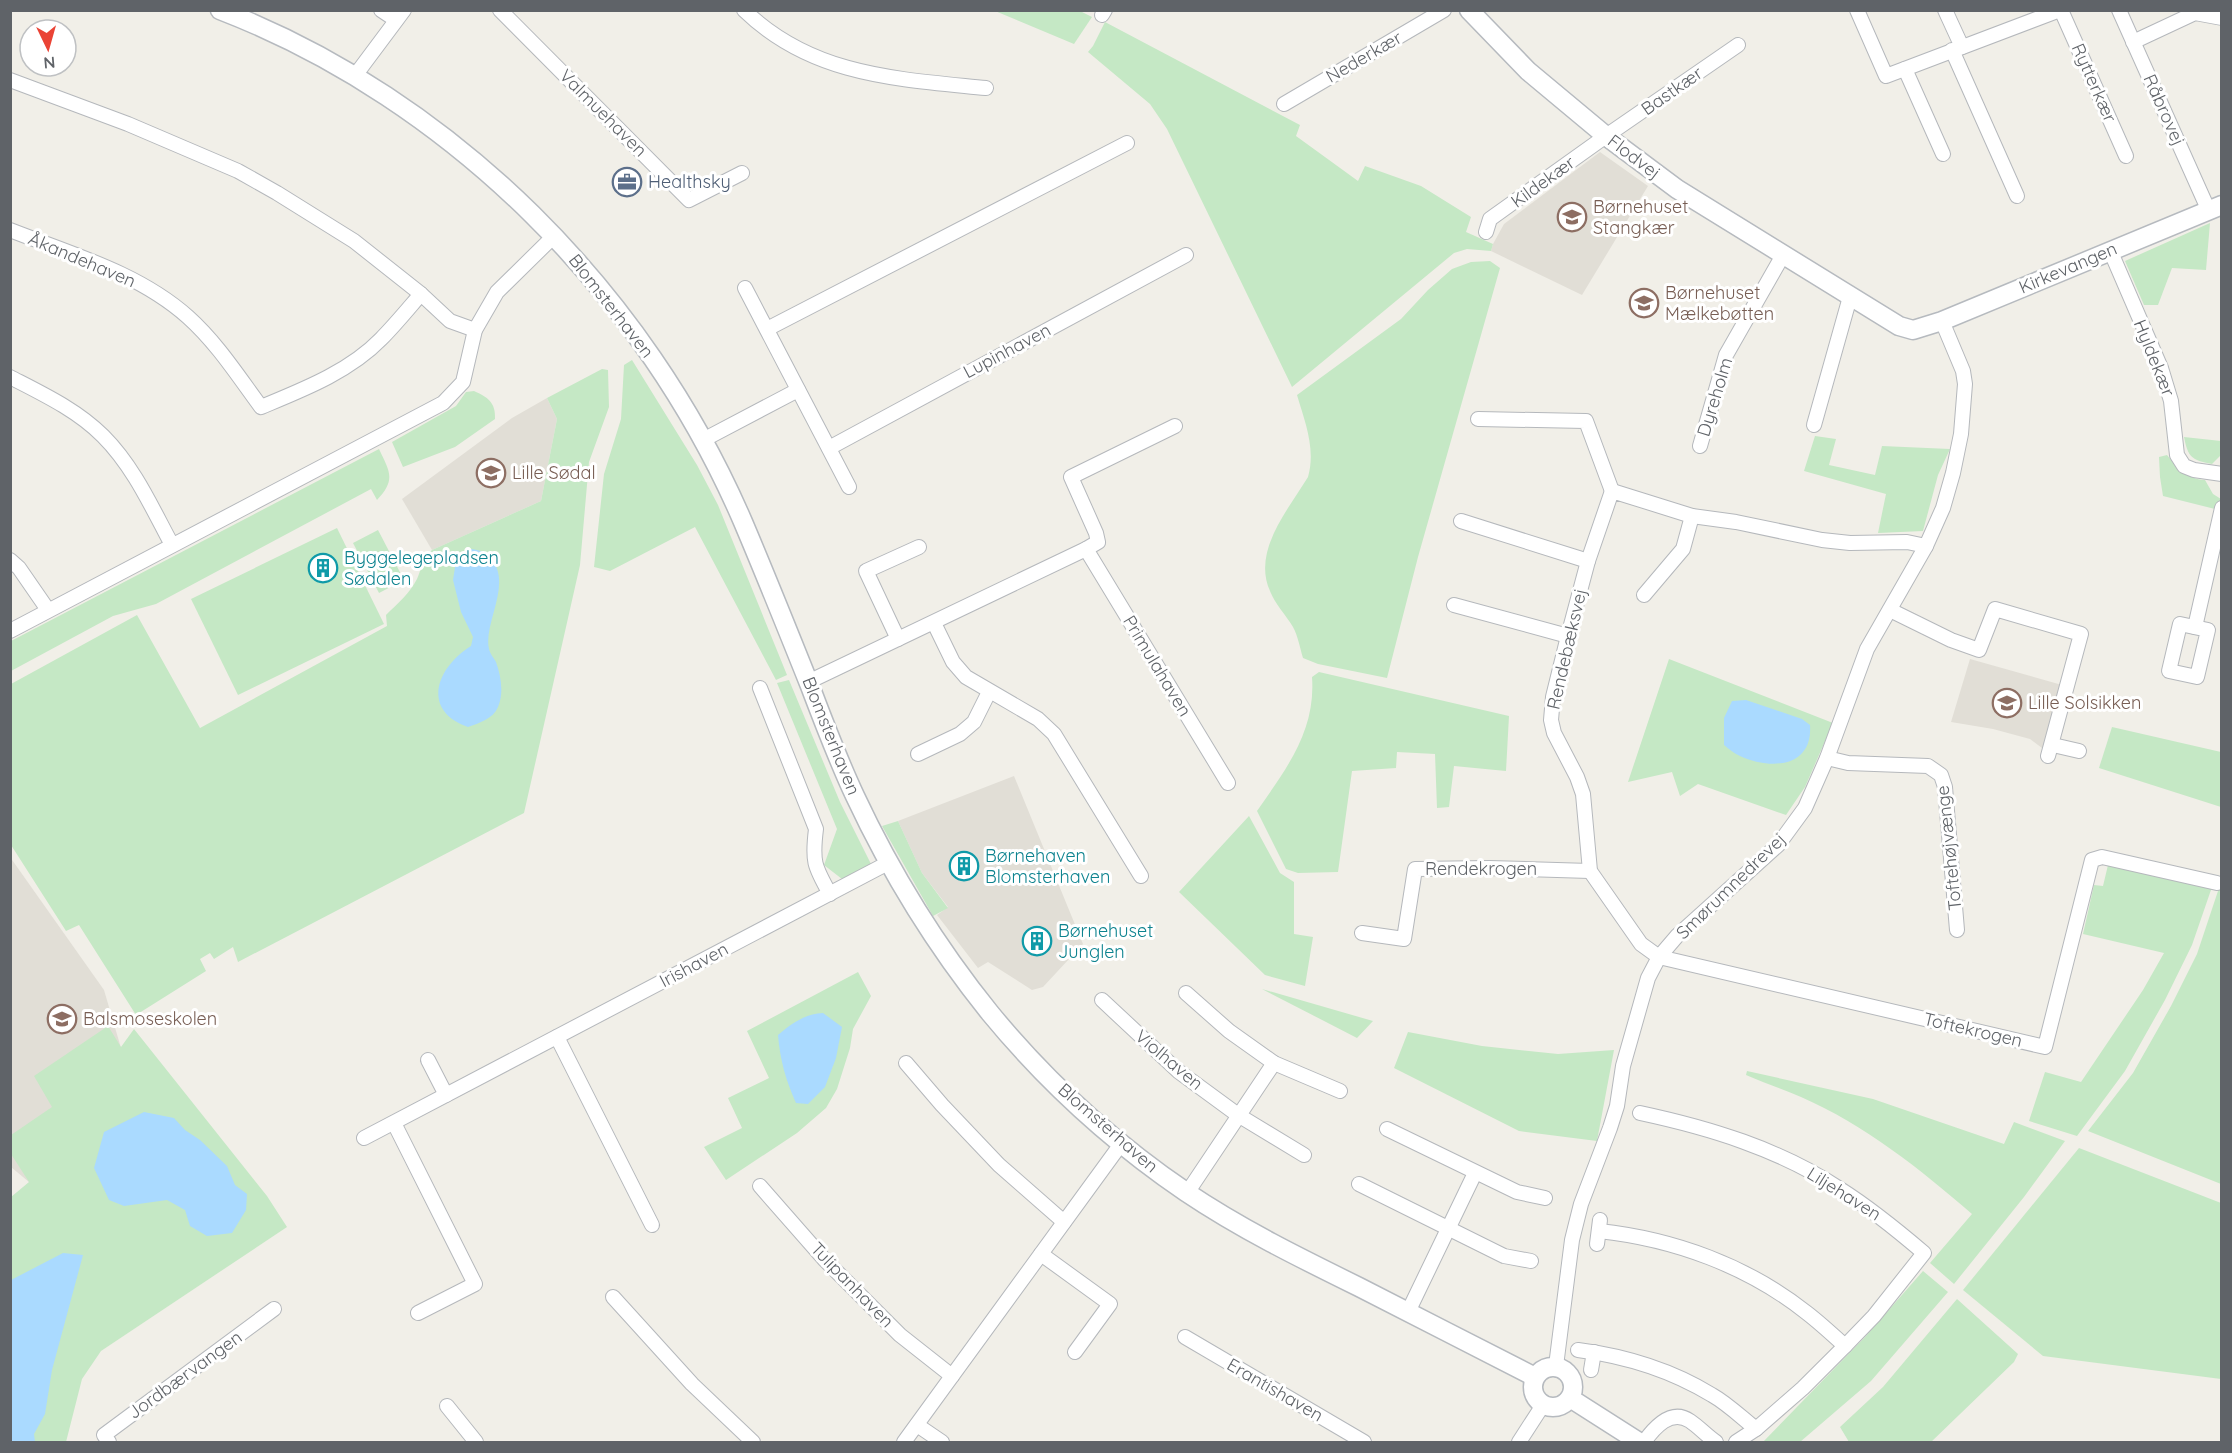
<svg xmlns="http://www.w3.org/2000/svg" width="2232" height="1453" font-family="Quicksand,sans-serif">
  <rect width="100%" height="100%" fill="#f1efe8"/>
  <g fill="#e1ded6">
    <path d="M1600,152L1648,186L1582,295L1491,251L1493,244L1504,224Z"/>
    <path d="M547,398L557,419L541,501L432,550L402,499L512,418Z"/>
    <path d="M1970,659L2062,685L2046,751L2030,739L1993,729L1951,722Z"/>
    <path d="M1014,776L1083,944L1043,987L1032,990L988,962L978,968L937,915L948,907L922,873L898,821Z"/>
    <path d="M10,857L104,990L121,1048L29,1182L11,1167Z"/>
  </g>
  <g fill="#c5e8c5">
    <path d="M995,11H1080L1092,17L1074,44Z"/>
    <path d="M1105,22L1300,125L1296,136L1358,181L1365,166L1421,186L1471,217L1466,232L1493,244L1491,251L1467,249L1454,253L1292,387L1167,129L1150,104L1088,52L1093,46Z"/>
    <path d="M2210,223L2206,270L2172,268L2158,305H2144L2125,261Z"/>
    <path d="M1490,261L1500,268L1418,557L1387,678L1318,664L1303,658C1300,648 1298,636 1293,627C1286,615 1275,604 1270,591C1252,551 1288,510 1308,477C1316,449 1305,422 1297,395L1401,319L1428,290L1452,269L1471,262Z"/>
    <path d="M632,360L697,465L718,505L787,675L776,680L695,527L610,571L594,567L604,474L621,419L624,365Z"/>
    <path d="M602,369L608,370L609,407L589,462L580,565L524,813L238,962L233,947L214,959L210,953L200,959L206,971L136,1015L79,925L66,931L11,845V684L137,615L200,728L387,626L386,615C397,604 410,593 417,579C423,566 420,561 432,550L541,501L557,419L547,398Z"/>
    <path d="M474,391C488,397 496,403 495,419L455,447L403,467L392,442L456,406L466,392Z"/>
    <path d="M1815,436L1836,439L1829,465L1875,475L1882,446L1950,449L1938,475L1923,531L1878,533L1886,494L1804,471Z"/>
    <path d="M2184,437L2221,441V455L2212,464C2191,460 2188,457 2184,437Z"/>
    <path d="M379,449C390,472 396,480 377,500L371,489L156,604L113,616L11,671V641Z"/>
    <path d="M2167,455C2178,468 2187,479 2205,480L2213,494L2221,499L2219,510L2163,496L2160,477L2159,457Z"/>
    <path d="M337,528L384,624L238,695L191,599Z"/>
    <path d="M378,530L404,580L379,593L353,543Z"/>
    <path d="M1669,659L1833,723L1805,787L1786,815L1698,784L1680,796L1672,772L1628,782Z"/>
    <path d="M1319,672L1509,716L1506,771L1454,766L1449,807L1437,808L1435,754L1397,752L1396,768L1352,771L1338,872L1298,873L1286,869L1257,811C1286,769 1316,731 1312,677Z"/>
    <path d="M789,680L840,802L871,864L842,879L824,865L837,829L777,683Z"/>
    <path d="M2112,727L2221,752V807L2099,768Z"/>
    <path d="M1249,816L1280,873L1294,882V934L1313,937L1305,986L1265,975L1179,892Z"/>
    <path d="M898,821L922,873L948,908L933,916L882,826Z"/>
    <path d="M2108,865L2212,887L2192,945L2165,1000L2125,1071L2077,1136L2029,1121L2045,1072L2081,1082L2143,990L2164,953L2083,934L2094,885L2103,886Z"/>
    <path d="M2221,882V1184L2088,1131L2133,1073L2171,1006L2197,954Z"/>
    <path d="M858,972L871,996L853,1029L850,1048L837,1089L826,1108L797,1133L726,1180L704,1147L742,1128L728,1098L769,1078L747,1031Z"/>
    <path d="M1262,989L1373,1021L1357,1038Z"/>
    <path d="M108,1026L121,1047L134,1029L267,1196L287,1227L101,1351L82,1379L66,1442H11V1197L29,1182L11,1154V1135L52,1107L34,1076Z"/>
    <path d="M1408,1032L1482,1046L1558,1054L1614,1050L1597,1141L1519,1131L1394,1068Z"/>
    <path d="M1747,1071L1873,1099L2004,1144L2014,1122L2065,1141L2024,1197L1954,1284L1930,1263L1972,1214C1920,1169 1865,1125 1801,1097C1783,1089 1764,1083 1746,1075Z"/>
    <path d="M2079,1148L2221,1203V1379L2043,1356L1963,1290Z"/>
    <path d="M1923,1271L1948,1292L1871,1381L1800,1442H1763L1865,1337Z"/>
    <path d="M1957,1299L2018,1354L2014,1362L1931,1442H1849L1840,1427L1883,1387Z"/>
  </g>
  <g fill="#aadaff">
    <path d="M471,549C480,550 484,552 491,559C513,583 483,624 489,649C490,654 494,658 496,662C501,676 504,693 498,707C493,719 479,723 468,727C420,710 437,667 471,646L473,637L461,612L453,580L456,561Z"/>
    <path d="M1746,700L1802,719L1810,725C1813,768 1770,770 1740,756C1735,754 1729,749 1724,745V718L1732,701Z"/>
    <path d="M823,1013L842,1027L836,1058L825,1087L808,1104L796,1103C786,1081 780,1060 778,1035C792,1023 805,1014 823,1013Z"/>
    <path d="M144,1112L174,1118L185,1130L200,1140L227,1166L235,1185L247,1194L246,1210L232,1233L207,1236L190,1226L185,1210L167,1200L124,1206L109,1200L94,1168L104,1132Z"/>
    <path d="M63,1253L83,1255L52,1370L45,1414L34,1434L35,1442H11V1280Z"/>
  </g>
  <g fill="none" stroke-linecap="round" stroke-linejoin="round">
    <g stroke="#b5b8bc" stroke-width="16">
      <g id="street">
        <path d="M381,10L396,20"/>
        <path d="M500,10L689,200L742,173"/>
        <path d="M744,10C812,76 897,79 986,88"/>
        <path d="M1857,10L1886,76L2060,10"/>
        <path d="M1945,10L1962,47"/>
        <path d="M2061,10L2126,156"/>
        <path d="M2119,10L2208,209"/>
        <path d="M1102,15L1105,10"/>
        <path d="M2133,42L2195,13L2222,18"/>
        <path d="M1952,50L2017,196"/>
        <path d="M1905,69L1943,154"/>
        <path d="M354,77L404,10"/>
        <path d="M10,80L128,124L238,171L277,193L354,241L421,294L450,321L475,330"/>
        <path d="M1284,104L1444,10"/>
        <path d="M10,230C71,254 139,273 188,317C217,343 238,376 261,407C302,390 349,372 381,339C395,325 408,309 421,294"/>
        <path d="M1486,232L1490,219L1606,136L1738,45"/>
        <path d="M2110,250L2161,368L2171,401L2177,455L2184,466L2194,470L2222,474"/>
        <path d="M745,288L849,487"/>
        <path d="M767,329L1127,143"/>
        <path d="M10,377C43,394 77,410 103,436C134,467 152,508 172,545"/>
        <path d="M1478,419L1586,421L1612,491"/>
        <path d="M1814,425L1850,297"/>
        <path d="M703,440L798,390"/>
        <path d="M1700,446L1726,355L1783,255"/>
        <path d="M829,448L1186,255"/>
        <path d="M1461,521L1588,561"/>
        <path d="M1926,546L1907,542L1850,543L1822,540L1736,522L1692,516L1612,491L1588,561L1568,636L1553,697L1551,720L1554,733L1577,777L1583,794L1590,871L1641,944L1659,957L2045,1047L2092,860L2102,857L2217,883"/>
        <path d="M1086,549L1228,783"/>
        <path d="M10,560L19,568L48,610"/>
        <path d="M1644,595L1683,549L1692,516"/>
        <path d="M1454,605L1568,636"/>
        <path d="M1890,610L1951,640L1979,650L1995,609L2081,634L2048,756"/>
        <path d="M934,623L953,662L966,677L1038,719L1054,734L1141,876"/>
        <path d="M2180,624L2208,630L2197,677L2169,671Z"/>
        <path d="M2195,627L2222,508"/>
        <path d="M10,631L443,403L463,382L475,330L497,292L554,236"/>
        <path d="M898,639L866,571L919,547"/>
        <path d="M808,682L1086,549L1098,542L1096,533L1071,477L1175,426"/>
        <path d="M760,688L816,829C812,861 814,866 830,894"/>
        <path d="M2053,745L2079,751"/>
        <path d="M918,754L960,734L974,722L989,692"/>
        <path d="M1827,758L1848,763L1928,766L1941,775L1945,787L1957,930"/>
        <path d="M1362,933L1404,939L1415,869L1489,868L1590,871"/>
        <path d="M1186,993L1229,1031L1274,1063L1340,1091"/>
        <path d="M1102,1000L1178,1071L1238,1115L1304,1155"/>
        <path d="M557,1037L652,1225"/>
        <path d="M428,1060L446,1095"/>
        <path d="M906,1063L942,1105L999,1165L1064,1222"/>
        <path d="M1640,1113C1710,1128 1779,1149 1840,1189C1870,1208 1897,1230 1924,1253L1874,1316L1845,1346L1803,1388L1756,1429L1736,1442"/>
        <path d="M394,1123L475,1284L418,1313"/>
        <path d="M1387,1129L1517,1192L1545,1198"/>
        <path d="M364,1138L888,863"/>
        <path d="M1359,1184L1504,1256L1531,1261"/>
        <path d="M760,1186L824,1259L900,1335L952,1376"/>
        <path d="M1187,1193L1274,1063"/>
        <path d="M1599,1231C1674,1239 1748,1266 1807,1313C1820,1323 1833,1335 1845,1346"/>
        <path d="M1597,1244L1600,1220"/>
        <path d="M1041,1254L1110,1304L1075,1352"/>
        <path d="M613,1297L692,1384L753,1442"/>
        <path d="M1408,1312L1475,1173"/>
        <path d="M1185,1337L1364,1442"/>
        <path d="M1578,1350C1625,1356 1671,1370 1712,1395C1728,1404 1742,1418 1756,1429"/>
        <path d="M1556,1366L1572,1240L1581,1204L1610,1128L1617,1106L1623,1066L1648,978L1659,957L1677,936L1778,845L1805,808L1827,758L1867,649L1926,546L1943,508L1953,473L1961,434L1965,384L1963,371L1942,321"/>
        <path d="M1591,1370L1594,1352"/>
        <path d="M447,1406L476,1442"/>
        <path d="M917,1425L942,1442"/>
        <path d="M109,1442L104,1435L274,1309"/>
        <path d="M904,1442L1121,1144"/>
        <path d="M1519,1442L1543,1405"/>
        <path d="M1644,1442C1654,1428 1671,1408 1690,1421C1699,1427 1707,1436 1716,1442"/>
      </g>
    </g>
    <g stroke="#b6babf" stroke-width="21">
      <g id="secondary">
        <path d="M220,10C453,100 645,294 743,522C766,576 788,631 810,686C824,723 838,760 855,796C891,873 936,946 990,1013C1046,1081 1114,1143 1186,1192C1241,1229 1300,1258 1359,1287C1418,1317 1476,1347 1535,1377"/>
        <path d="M1469,10L1528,71L1606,136L1677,189L1899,326L1913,330L1942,321L2222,205"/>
        <circle cx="1553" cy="1387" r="20"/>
        <path d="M1570,1398L1639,1442"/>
      </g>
    </g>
    <use href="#street" stroke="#fff" stroke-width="14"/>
    <use href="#secondary" stroke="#fff" stroke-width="18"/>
  </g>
  <defs>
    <g id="office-ring" transform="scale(1.5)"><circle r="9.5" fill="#fff" stroke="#5c6f8a" stroke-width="1.5"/><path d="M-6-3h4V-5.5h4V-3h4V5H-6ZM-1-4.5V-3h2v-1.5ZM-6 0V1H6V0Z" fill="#5c6f8a"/></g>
    <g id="school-ring" transform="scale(1.5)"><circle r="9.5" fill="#fff" stroke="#8d6e63" stroke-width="1.5"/><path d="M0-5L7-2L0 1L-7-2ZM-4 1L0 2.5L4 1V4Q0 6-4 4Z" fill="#8d6e63"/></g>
    <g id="building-ring" transform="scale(1.5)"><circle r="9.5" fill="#fff" stroke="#0f9aa8" stroke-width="1.5"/><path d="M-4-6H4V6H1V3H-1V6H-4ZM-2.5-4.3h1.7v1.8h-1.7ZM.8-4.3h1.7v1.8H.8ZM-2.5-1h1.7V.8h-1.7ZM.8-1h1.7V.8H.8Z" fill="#0f9aa8"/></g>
  </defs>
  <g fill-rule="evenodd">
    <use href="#office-ring" x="627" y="182"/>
    <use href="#school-ring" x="1572" y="217"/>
    <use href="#school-ring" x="1644" y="303"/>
    <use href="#school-ring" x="491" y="473"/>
    <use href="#building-ring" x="323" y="568"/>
    <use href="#school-ring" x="2007" y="703"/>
    <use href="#building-ring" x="964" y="866"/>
    <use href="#building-ring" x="1037" y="941"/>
    <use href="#school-ring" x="62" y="1019"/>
  </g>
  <g text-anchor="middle" stroke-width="6" stroke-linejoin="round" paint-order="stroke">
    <g font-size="18" fill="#5f6368" stroke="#fff">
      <text transform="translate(1364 57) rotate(-30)" y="6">Nederkær</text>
      <text transform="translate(2094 83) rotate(66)" y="6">Rytterkær</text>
      <text transform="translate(1672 91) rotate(-35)" y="6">Bastkær</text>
      <text transform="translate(2164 110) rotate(66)" y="6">Råbrovej</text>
      <text transform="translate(603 113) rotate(45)" y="6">Valmuehaven</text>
      <text transform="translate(1634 157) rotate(37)" y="6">Flodvej</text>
      <text transform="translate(1543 182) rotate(-36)" y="6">Kildekær</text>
      <text transform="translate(82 260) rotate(23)" y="6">Åkandehaven</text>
      <text transform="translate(2068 268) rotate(-23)" y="6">Kirkevangen</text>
      <text transform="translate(611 306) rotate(52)" y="6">Blomsterhaven</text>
      <text transform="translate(1007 351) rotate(-28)" y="6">Lupinhaven</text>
      <text transform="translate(2154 358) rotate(68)" y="6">Hyldekær</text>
      <text transform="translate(1715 397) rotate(-73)" y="6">Dyreholm</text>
      <text transform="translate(1567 649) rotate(-77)" y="6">Rendebæksvej</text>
      <text transform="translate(1157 666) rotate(59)" y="6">Primulahaven</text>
      <text transform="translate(831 736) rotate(68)" y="6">Blomsterhaven</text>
      <text transform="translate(1949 848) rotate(-96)" y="6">Toftehøjvænge</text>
      <text x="1481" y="875">Rendekrogen</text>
      <text transform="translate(1731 886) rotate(-44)" y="6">Smørumnedrevej</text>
      <text transform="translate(694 965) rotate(-28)" y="6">Irishaven</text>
      <text transform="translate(1973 1030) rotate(13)" y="6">Toftekrogen</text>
      <text transform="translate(1169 1060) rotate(40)" y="6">Violhaven</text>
      <text transform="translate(1108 1128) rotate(41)" y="6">Blomsterhaven</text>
      <text transform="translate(1844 1194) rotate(32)" y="6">Liljehaven</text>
      <text transform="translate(852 1285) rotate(46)" y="6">Tulipanhaven</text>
      <text transform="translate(185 1375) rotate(-36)" y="6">Jordbærvangen</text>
      <text transform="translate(1275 1390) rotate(30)" y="6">Erantishaven</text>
    </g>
    <g font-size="18" fill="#4e5e75" stroke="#fff" text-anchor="start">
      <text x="648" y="188">Healthsky</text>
    </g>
    <g font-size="18" fill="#785e54" stroke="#fff" text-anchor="start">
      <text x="1593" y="213">Børnehuset<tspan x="1593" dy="21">Stangkær</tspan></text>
      <text x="1665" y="299">Børnehuset<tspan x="1665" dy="21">Mælkebøtten</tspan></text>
      <text x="512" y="479">Lille Sødal</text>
      <text x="2028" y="709">Lille Solsikken</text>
      <text x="83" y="1025">Balsmoseskolen</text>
    </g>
    <g font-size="18" fill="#0d838f" stroke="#fff" text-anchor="start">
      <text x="344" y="564">Byggelegepladsen<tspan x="344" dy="21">Sødalen</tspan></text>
      <text x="985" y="862">Børnehaven<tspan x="985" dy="21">Blomsterhaven</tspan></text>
      <text x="1058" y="937">Børnehuset<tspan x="1058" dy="21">Junglen</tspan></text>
    </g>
  </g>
  <rect width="2232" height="1453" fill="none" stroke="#5f6368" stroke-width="24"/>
  <g transform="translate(48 48) rotate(175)"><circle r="28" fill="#ffffff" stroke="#bfc1c3" stroke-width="1.5"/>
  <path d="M0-4.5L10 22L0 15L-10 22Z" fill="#ea4335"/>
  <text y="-9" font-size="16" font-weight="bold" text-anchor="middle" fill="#5f6368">N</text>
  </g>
</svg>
